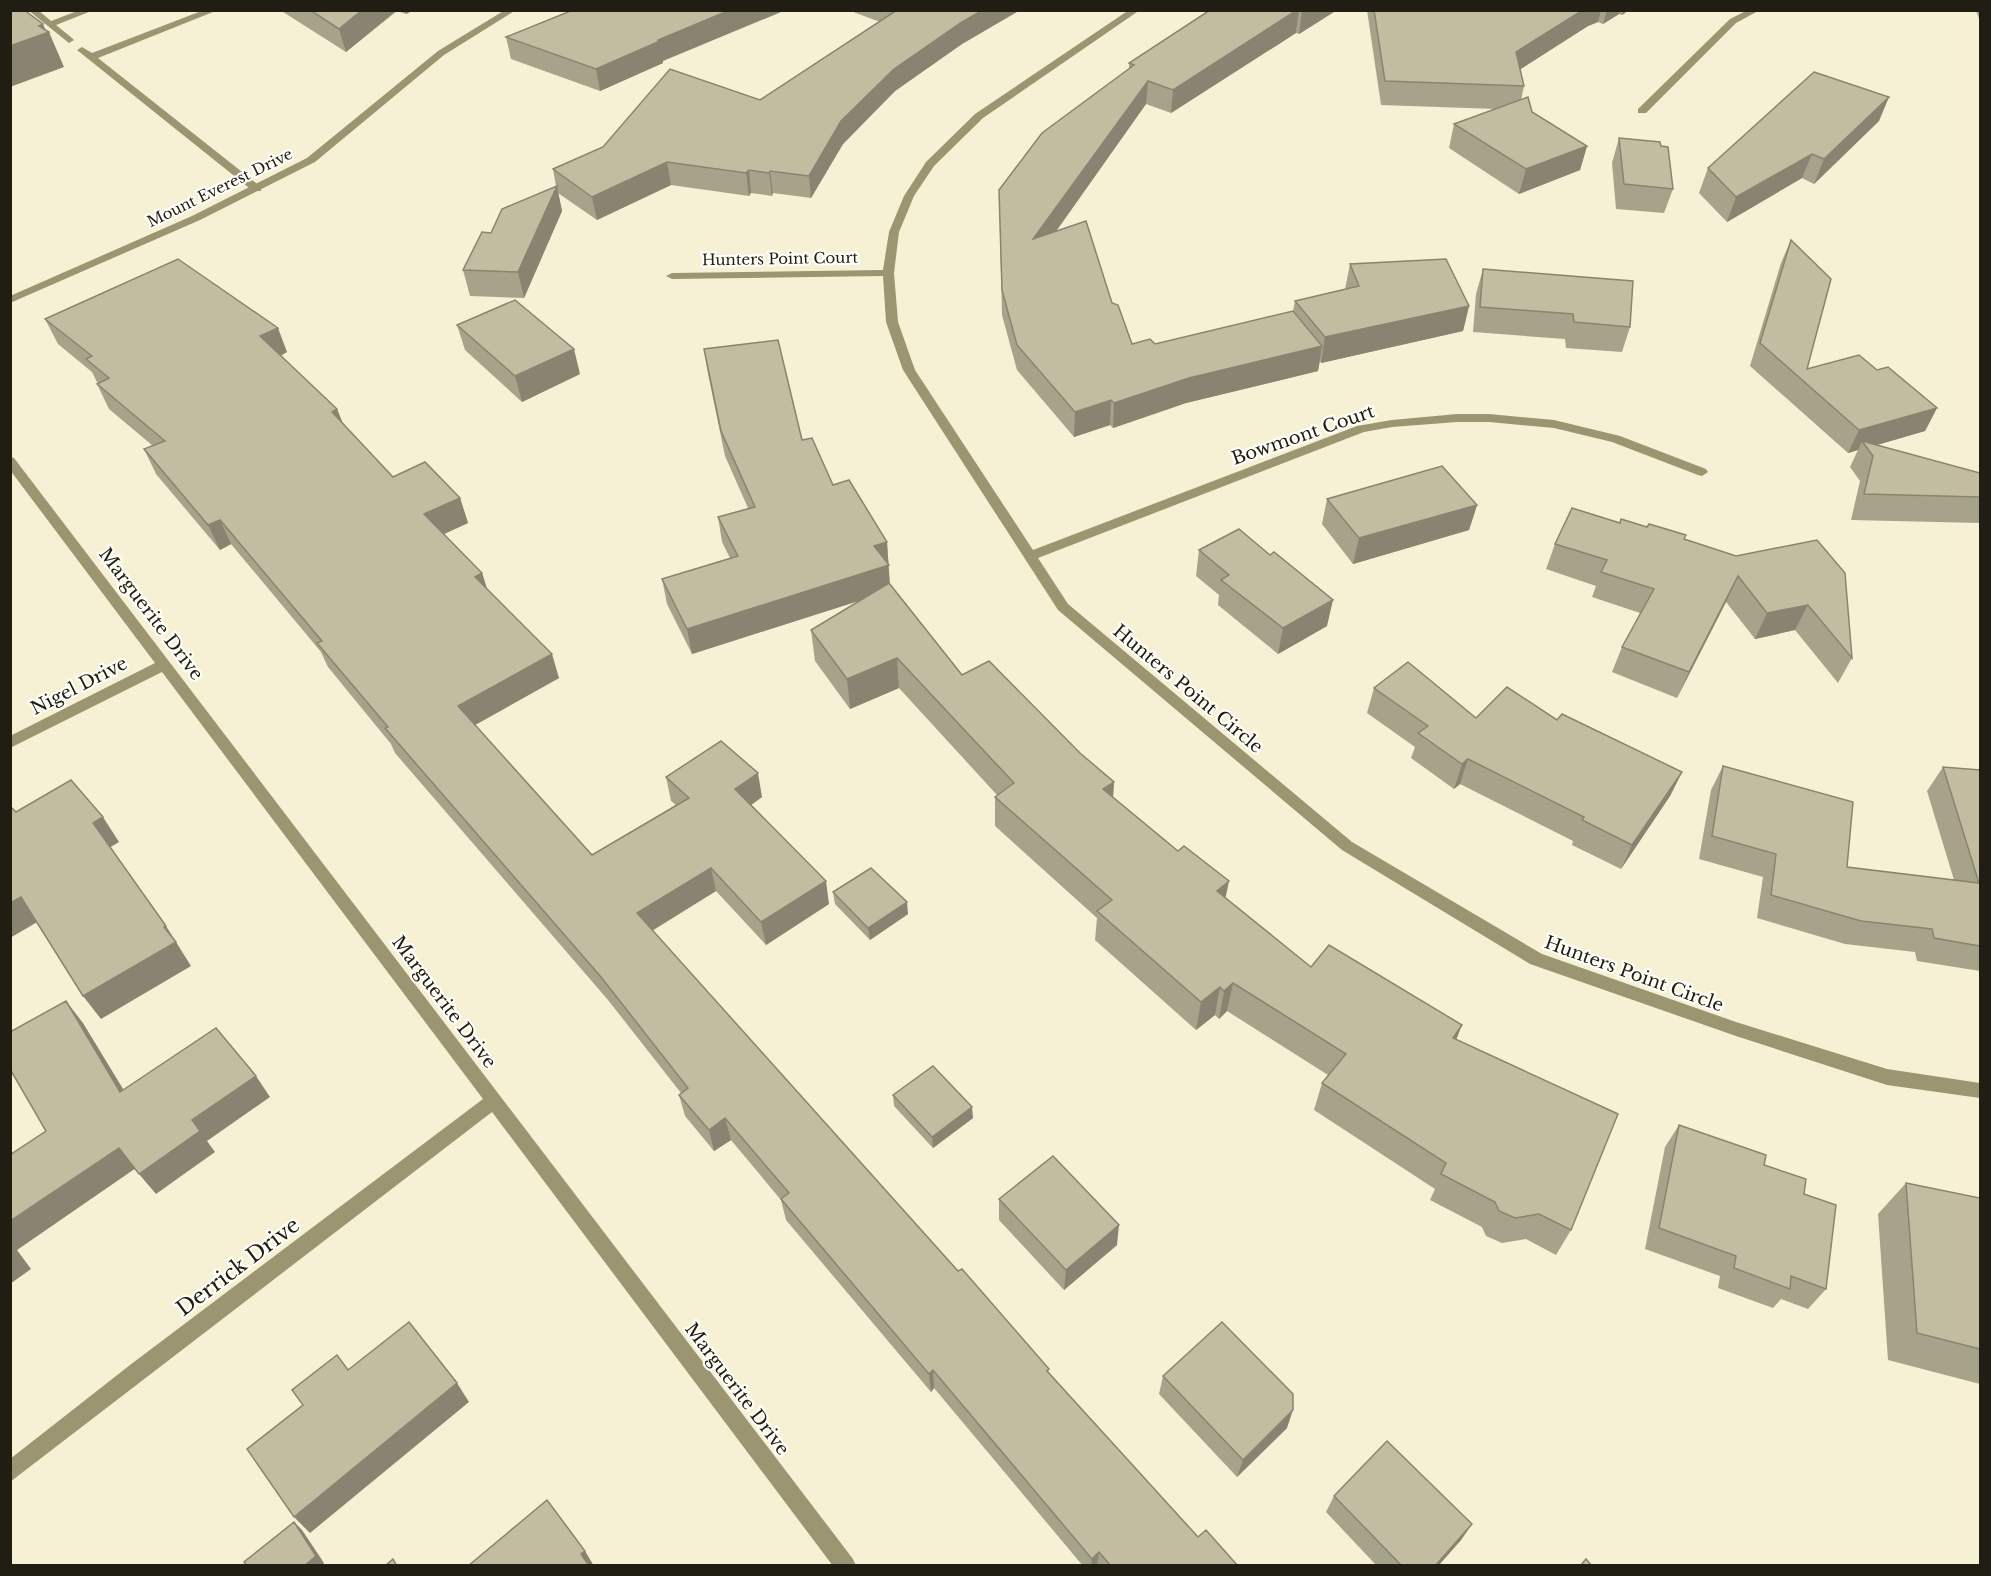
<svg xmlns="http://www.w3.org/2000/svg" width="1991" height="1576" font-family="'Libre Baskerville',serif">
  <rect width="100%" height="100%" fill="#f6f1d4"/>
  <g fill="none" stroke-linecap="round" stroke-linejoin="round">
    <g fill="#9b9571" fill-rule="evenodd">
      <path d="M28,10H38L51,21L80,10H94L56,25L72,38L74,40L69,43Z"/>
      <path d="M204,10H218L98,58L261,187V191H253L77,50L82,47L92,53Z"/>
    </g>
    <g fill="#9b9571" fill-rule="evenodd">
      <path d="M505,10H516L444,55L315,162L200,220L10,303V296L192,216L307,158L438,51Z"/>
      <path d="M1129,10H1140L983,118L934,166L914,196L899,232L894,273L898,322L915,370L1033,550L1357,426L1392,420L1457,414H1489L1554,420L1620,436L1706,469L1708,472L1702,476L1698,475L1612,442L1554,428L1489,422H1457L1392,427L1364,432L1038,558L1068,604L1352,842L1542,954L1736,1022L1887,1069L1980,1083V1098L1887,1085L1736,1036L1530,964L1342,850L1058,610L903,370L886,322L883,276L672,279L666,276L672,273L883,270L889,232L904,196L926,162L975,114Z"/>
      <path d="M1748,10H1760L1736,23L1646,113H1638V109L1730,19Z"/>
      <path d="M10,457L14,458L853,1559L856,1566H833L492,1112L10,1482V1459L130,1365L483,1099L162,672L10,748V736L155,663L10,470Z"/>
    </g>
  </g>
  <g fill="#a7a38a">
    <path d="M280,10H414L406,14L397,11L346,52Z"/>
    <path d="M848,10H1020L962,44L895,91L843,144L811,198L773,193L772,196L751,193L749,196L671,185L597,220L558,193L562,211L524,298L470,296L463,270L491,233L556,186L553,169L760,100L880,22Z"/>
    <path d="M1210,10H1337L1299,34L1296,33L1171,113L1146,104L1056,231L1112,303L1132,344H1155L1293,311L1295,301L1345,289L1350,264L1469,306L1463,331L1321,363L1320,361L1318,371L1186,403L1113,428L1110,425L1074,437L1017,370L1002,315L999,190L1129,69V63Z"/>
    <path d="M1367,10H1629L1622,15L1619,14L1603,24L1598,22L1588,26L1520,69L1524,86L1521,100L1532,112L1587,146L1580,170L1519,194L1449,148L1454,124L1496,109L1381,105Z"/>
    <path d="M1976,10H1980V21L1976,11Z"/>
    <path d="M506,37L663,61V63L600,91L511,59Z"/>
    <path d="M1879,121L1814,184L1802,178L1727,222L1699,193L1708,168Z"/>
    <path d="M1619,138L1661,146L1673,189L1664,213L1616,209L1612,163Z"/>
    <path d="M1791,240L1807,369L1877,370L1937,408L1925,431L1876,445L1980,473V523L1851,520L1860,481L1850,467L1858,450L1848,453L1750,366L1781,263Z"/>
    <path d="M1483,269L1630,327L1622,352L1566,348L1565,339L1473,332L1476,294Z"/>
    <path d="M45,319L287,352L281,356L337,409L343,424L393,477L460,498L468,523L444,534L482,573L487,589L559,678L475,725L592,855L676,805L671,801L666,777L762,797L751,805L829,904L766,945L716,891L652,931L958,1271L1049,1369L1048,1372L1198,1537L1238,1566H1083L934,1388L931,1392L786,1220L781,1200L731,1140L714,1151L685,1116L679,1095L681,1093L608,1000L395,753L391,744L328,667L321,652L231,544L220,550L156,474L144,449L153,446L109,409L97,384H98L92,372L58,344Z"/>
    <path d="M457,325L580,374L522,402L465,350Z"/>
    <path d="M704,349L802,440L833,485L887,542L890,584L962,675L1080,753L1114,782L1113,798L1226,898L1311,967L1456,1040L1571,1230L1556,1255L1526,1239L1502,1243L1486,1236L1482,1227L1430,1200L1435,1189L1314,1110L1322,1083L1328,1075L1227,1011L1219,1019L1215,1015L1196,1030L1095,940L1097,918L995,826V797L997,795L899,688L850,709L815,661L811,630L861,600L692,654L667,604L662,579L730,558L722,542L718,517L748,508L725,456L708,374Z"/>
    <path d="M1327,499L1477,505L1469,530L1353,564L1322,524Z"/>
    <path d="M1620,523L1684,539L1736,556L1817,540L1852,658L1838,683L1795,630L1755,639L1726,602L1677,698L1612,672L1622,647L1640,613L1592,597L1596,586L1546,569L1555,544Z"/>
    <path d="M1199,550L1327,626L1278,654L1218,605L1219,595L1196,576Z"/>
    <path d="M1374,688L1476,718L1557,720L1682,772L1670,796L1621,869L1572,845L1573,841L1460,784L1454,789L1411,758L1415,747L1367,713Z"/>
    <path d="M1723,766L1847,867L1954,880L1927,791L1943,767L1980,770V971L1917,961L1915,952L1845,944L1757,918L1763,877L1699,859L1711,790Z"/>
    <path d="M833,892L908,914L870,940L835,904Z"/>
    <path d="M893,1095L973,1118L933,1148L894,1106Z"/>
    <path d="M1679,1125L1764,1165L1804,1194L1826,1289L1808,1309L1781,1299L1773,1308L1718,1288L1720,1276L1645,1249L1665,1147Z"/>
    <path d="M1906,1183L1980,1198V1384L1888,1360L1878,1214Z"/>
    <path d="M999,1199L1117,1245L1064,1290L999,1220Z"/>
    <path d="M1163,1376L1287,1428L1237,1477L1159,1394Z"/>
    <path d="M1334,1496L1472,1524L1461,1540L1438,1566H1377L1326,1512Z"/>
  </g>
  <g fill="#888471">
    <path d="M362,10H397L346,52L339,29Z"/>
    <path d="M405,10H414L406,14Z"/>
    <path d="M730,10H786L663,61V63L600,91L596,69L658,40Z"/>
    <path d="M983,10H1020L962,44L895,91L843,144L811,198L809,176L841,121L894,69L962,22Z"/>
    <path d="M1297,10H1299L1296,33L1171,113L1173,90Z"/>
    <path d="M1302,10H1337L1299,34Z"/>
    <path d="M1583,10H1601L1598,22L1588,26L1510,76L1516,52Z"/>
    <path d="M1607,10H1620L1619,14L1603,24Z"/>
    <path d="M1624,10H1629L1622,15Z"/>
    <path d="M43,24L47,33L49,32L64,67L10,87V46L39,26Z"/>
    <path d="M1148,81L1146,104L1033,264V239Z"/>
    <path d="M1889,97L1879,121L1814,184L1824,159Z"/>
    <path d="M1587,146L1580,170L1519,194L1526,169Z"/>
    <path d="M1812,154L1802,178L1727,222L1736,197Z"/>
    <path d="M667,162L671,185L597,220L592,197Z"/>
    <path d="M749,170L751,193L749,196L746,173Z"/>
    <path d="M770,171L773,193L772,196L769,173Z"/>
    <path d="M557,186L562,211L524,298L518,272Z"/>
    <path d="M1469,306L1463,331L1321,363L1325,337Z"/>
    <path d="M278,328L287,352L270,361L260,336Z"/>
    <path d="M1322,346L1318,371L1186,403L1113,428L1114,403L1189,378Z"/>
    <path d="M574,349L580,374L522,402L515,376Z"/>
    <path d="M1111,400L1110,425L1074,437L1075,412Z"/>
    <path d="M1937,408L1925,431L1867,448L1862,441L1858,450L1848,453L1859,430Z"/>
    <path d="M337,409L347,434L332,412Z"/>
    <path d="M460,498L468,523L433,539L424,514Z"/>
    <path d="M1477,505L1469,530L1353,564L1359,538Z"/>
    <path d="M220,520L231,544L220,550L208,525Z"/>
    <path d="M887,542L890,591L692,654L687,629L874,546Z"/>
    <path d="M482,573L490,598L475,577Z"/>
    <path d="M1738,576L1726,602L1677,698L1689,672Z"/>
    <path d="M1333,600L1327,626L1278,654L1283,628Z"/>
    <path d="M1808,605L1795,630L1755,639L1767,613Z"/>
    <path d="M552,654L559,678L466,730L458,706Z"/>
    <path d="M897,658L899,688L850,709L847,679Z"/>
    <path d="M1468,759L1460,784L1454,789L1462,764Z"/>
    <path d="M1682,772L1670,796L1621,869L1632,845Z"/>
    <path d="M758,773L762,797L740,813L735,789Z"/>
    <path d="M1114,782L1112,811L1103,789Z"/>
    <path d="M103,817L119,842L109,848L93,823Z"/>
    <path d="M711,868L716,891L643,936L637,913Z"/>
    <path d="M826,881L829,904L766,945L761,922Z"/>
    <path d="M1229,881L1223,910L1217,891Z"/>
    <path d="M21,897L39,921L10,938V903Z"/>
    <path d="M907,902L908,914L870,940L868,928Z"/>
    <path d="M166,926L191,966L101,1019L83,996Z"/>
    <path d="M1233,983L1227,1011L1219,1019L1224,991Z"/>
    <path d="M1220,987L1215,1015L1196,1030L1201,1002Z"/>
    <path d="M66,1001L83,1023L137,1112L120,1092Z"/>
    <path d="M1462,1025L1451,1053L1453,1038Z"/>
    <path d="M256,1076L270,1097L207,1141L215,1152L156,1194L139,1174L192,1120Z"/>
    <path d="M972,1107L973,1118L933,1148L932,1137Z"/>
    <path d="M725,1118L731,1140L714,1151L709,1130Z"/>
    <path d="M119,1148L136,1168L17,1250L31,1269L10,1284V1221Z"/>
    <path d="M1119,1225L1117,1245L1064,1290L1066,1270Z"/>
    <path d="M933,1370L934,1388L931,1392L929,1374Z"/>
    <path d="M457,1383L469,1402L310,1533L294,1517Z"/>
    <path d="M1293,1410L1287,1428L1237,1477L1243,1460Z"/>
    <path d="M294,1522L302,1530L324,1563L322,1566H304Z"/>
    <path d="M1472,1524L1461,1540L1438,1566H1435Z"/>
    <path d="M585,1551L594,1566H589L581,1554Z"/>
    <path d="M1099,1552L1097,1566H1091L1092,1559Z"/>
  </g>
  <g fill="#c2bda1" stroke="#888471" stroke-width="1.5">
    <path d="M10,10H24L43,24L39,26L49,32L10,46Z"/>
    <path d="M310,10H362L339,29Z"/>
    <path d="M573,10H730L658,40L660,41L596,69L506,37Z"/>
    <path d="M897,10H983L962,22L894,69L841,121L809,176L770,171L769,173L749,170L746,173L667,162L592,197L553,169L603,147L670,69L760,100Z"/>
    <path d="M1210,10H1297L1173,90L1148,81L1033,239L1086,221L1112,303L1118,305L1132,344L1150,339L1155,344L1293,311L1322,346L1189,378L1114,403L1111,400L1075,412L1017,345L1002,290L999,190L1042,133L1134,65L1129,63Z"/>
    <path d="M1374,10H1583L1516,52L1524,86L1385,81Z"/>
    <path d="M1814,72L1889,97L1824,159L1812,154L1736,197L1708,168Z"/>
    <path d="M1528,97L1532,112L1587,146L1526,169L1454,124Z"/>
    <path d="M1619,138L1660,142L1661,146L1668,147L1673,189L1624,184Z"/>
    <path d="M557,186L518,272L463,270L482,232L491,233L502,209Z"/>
    <path d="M1791,240L1831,279L1807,369L1859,355L1877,370L1888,367L1937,408L1859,430L1760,343Z"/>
    <path d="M178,259L278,328L260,336L337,409L332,412L393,477L425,462L460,498L424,514L482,573L475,577L552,654L458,706L592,855L689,798L666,777L721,741L758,773L735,789L826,881L761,922L711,868L637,913L958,1271L962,1269L1049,1369L1047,1371L1198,1537L1206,1530L1238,1566H1111L1099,1552L1092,1559L933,1370L929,1374L781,1199L789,1193L725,1118L709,1130L679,1095L688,1088L601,977L385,728L388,727L317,643L322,641L220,520L208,525L144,449L165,441L97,384L109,378L86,359L92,356L45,319Z"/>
    <path d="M1446,259L1469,306L1325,337L1295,301L1359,286L1350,264Z"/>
    <path d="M1483,269L1633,281L1630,327L1574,322L1573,314L1480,307Z"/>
    <path d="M515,300L574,349L515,376L457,325Z"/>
    <path d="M778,340L802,440L812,438L833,485L849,480L887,542L874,546L889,565L687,629L662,579L738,556L718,517L755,507L721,431L704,349Z"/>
    <path d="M1862,441L1980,473V497L1864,494L1873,456Z"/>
    <path d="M1442,466L1477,505L1359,538L1327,499Z"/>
    <path d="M1572,508L1620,523L1621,519L1647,527L1649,524L1686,535L1684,539L1736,556L1817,540L1845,573L1852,658L1808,605L1767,613L1738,576L1689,672L1622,647L1654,589L1601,572L1607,560L1555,544Z"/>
    <path d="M1239,529L1270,555L1274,552L1333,600L1283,628L1221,580L1229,575L1199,550Z"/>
    <path d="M889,583L962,675L989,661L1080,753L1114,782L1103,789L1178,851L1184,846L1229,881L1217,891L1311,967L1329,945L1462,1025L1453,1038L1618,1114L1571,1230L1539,1214L1515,1218L1499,1211L1495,1202L1441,1174L1446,1163L1322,1083L1346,1054L1233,983L1224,991L1220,987L1201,1002L1097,911L1112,900L995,797L1014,783L897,658L847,679L811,630Z"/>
    <path d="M1408,662L1476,718L1507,687L1557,720L1562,714L1682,772L1632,845L1582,820L1584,817L1468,759L1462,764L1418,733L1428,726L1374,688Z"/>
    <path d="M1723,766L1853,802L1847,867L1979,883L1943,767L1980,770V946L1934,938L1932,929L1861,921L1771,895L1776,854L1712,836Z"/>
    <path d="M71,780L103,817L93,823L166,926L164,927L176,942L83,996L21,897L10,903V806L16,812Z"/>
    <path d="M871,868L907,902L868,928L833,892Z"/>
    <path d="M66,1001L120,1092L216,1028L256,1076L192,1120L200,1131L139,1174L119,1148L10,1221V1155L46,1131L10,1069V1032Z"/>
    <path d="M933,1066L972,1107L932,1137L893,1095Z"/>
    <path d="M1679,1125L1766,1155L1764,1165L1806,1179L1804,1194L1836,1205L1826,1289L1791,1276L1790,1289L1734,1268L1736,1256L1659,1228Z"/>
    <path d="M1053,1156L1119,1225L1066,1270L999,1199Z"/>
    <path d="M1906,1183L1980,1198V1349L1917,1333Z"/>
    <path d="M409,1322L457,1383L294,1517L247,1449L303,1405L292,1390L337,1355L348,1370Z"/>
    <path d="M1222,1322L1293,1394V1410L1243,1460L1163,1376Z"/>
    <path d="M1387,1441L1472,1524L1435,1566H1402L1334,1496Z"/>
    <path d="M547,1500L585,1551L581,1554L589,1566H468Z"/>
    <path d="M294,1522L316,1556L304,1566H247L244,1562Z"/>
    <path d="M393,1559L397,1566H385Z"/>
    <path d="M1586,1559L1592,1566H1580Z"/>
  </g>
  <g text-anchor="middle" stroke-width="4.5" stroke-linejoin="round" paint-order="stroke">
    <g font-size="15" fill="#201e13" stroke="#fffef8">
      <text transform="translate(220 188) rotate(-26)" y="5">Mount Everest Drive</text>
      <text transform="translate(780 259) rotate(-1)" y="5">Hunters Point Court</text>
    </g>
    <g font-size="18" fill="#201e13" stroke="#fffef8">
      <text transform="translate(1303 435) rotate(-19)" y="6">Bowmont Court</text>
      <text transform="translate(151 614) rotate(53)" y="6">Marguerite Drive</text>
      <text transform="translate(79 686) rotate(-27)" y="6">Nigel Drive</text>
      <text transform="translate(1188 689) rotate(40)" y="6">Hunters Point Circle</text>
      <text transform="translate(1634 974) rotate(20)" y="6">Hunters Point Circle</text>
      <text transform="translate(444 1002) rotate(53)" y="6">Marguerite Drive</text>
      <text transform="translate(737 1389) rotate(53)" y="6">Marguerite Drive</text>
    </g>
    <g font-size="21" fill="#201e13" stroke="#fffef8">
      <text transform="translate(238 1267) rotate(-37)" y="7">Derrick Drive</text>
    </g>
  </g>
  <rect width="1991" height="1576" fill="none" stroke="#201e13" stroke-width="24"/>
</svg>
